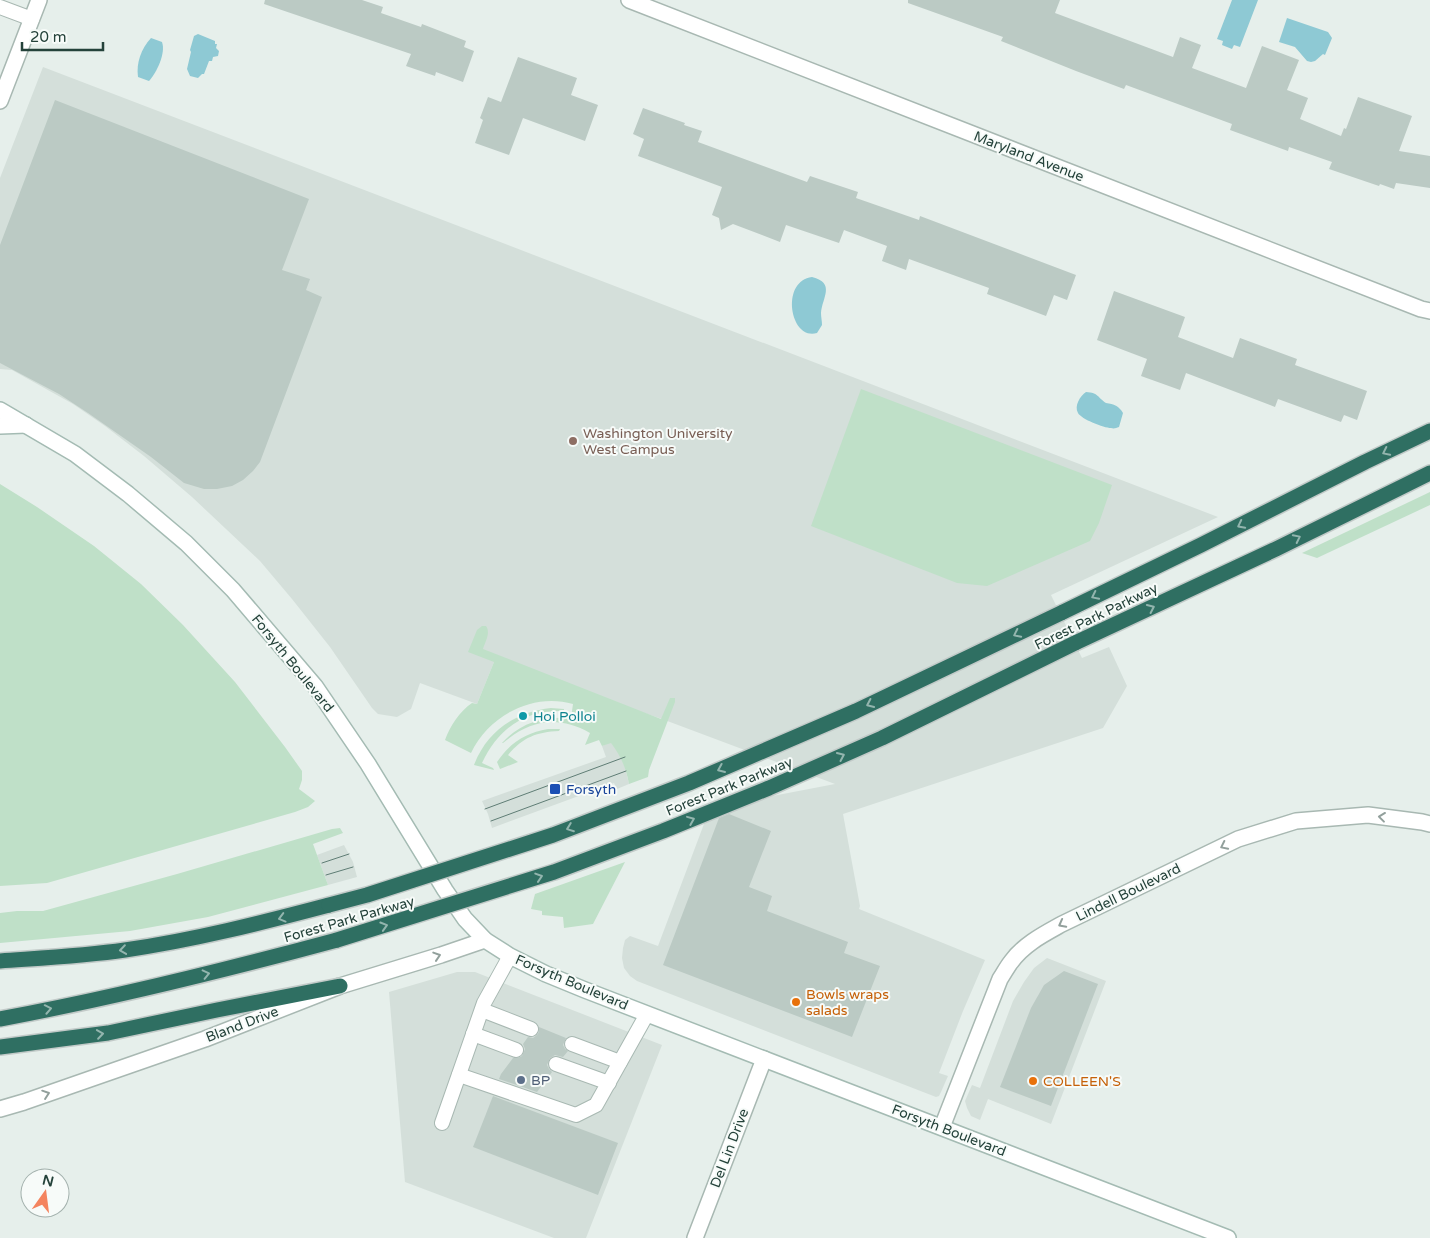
<svg xmlns="http://www.w3.org/2000/svg" width="1430" height="1238" font-family="'Varela Round',sans-serif">
  <rect width="100%" height="100%" fill="#e6efeb"/>
  <g fill="#d4dfda">
    <path d="M43,67L1218,517L1051,595L1082,658L1109,647L1127,686L1103,728L843,814L860,906L859,909L985,960L963,1011L939,1073L948,1076L941,1092L939,1096L936,1097L637,981L630,976L624,968L622,958L623,948L625,940L630,936L658,946L710,808L835,784L662,719L494,662L477,704L420,683L411,709L397,717L378,714L372,708L330,647L292,599L260,561L192,497L144,456L105,426L73,404L12,370L0,369V178Z"/>
    <path d="M611,742L620,754L625,767L629,784L617,789L614,783L492,828L488,814L482,801L606,757L602,746Z"/>
    <path d="M344,845L353,862L357,877L328,885L317,855Z"/>
    <path d="M1047,958L1106,981L1051,1124L988,1099L980,1120L971,1116L967,1108L965,1101L972,1085L980,1088L1013,1001L1024,982L1034,968Z"/>
    <path d="M457,972H475L662,1045L586,1238H554L405,1182L389,992Z"/>
  </g>
  <g fill="#bfe0c8">
    <path d="M861,389L1112,485L1099,523L1090,541L987,586L957,583L811,526Z"/>
    <path d="M0,484L37,507L94,546L141,584L183,625L235,682L285,747L302,771V780L299,789L315,801L308,807L295,812L47,883L0,886Z"/>
    <path d="M1430,492V505L1317,558L1302,553Z"/>
    <path d="M482,626H486C491,633 485,642 483,649L661,719L670,698H675V702L649,770L648,777L629,784C626,768 621,756 611,743L602,746L599,740L585,745L590,733C558,715 530,720 503,743H502C521,722 544,716 571,718L573,704C533,692 488,716 471,753L445,740C450,726 460,711 472,703L477,704L494,662L468,652L477,630Z"/>
    <path d="M551,708L564,709V711C524,710 499,728 482,763L493,768L494,770L474,765C487,731 515,712 551,708Z"/>
    <path d="M548,729H560L559,731C537,732 523,737 508,755L518,762L500,769L497,762C510,743 525,733 548,729Z"/>
    <path d="M340,828L343,833L313,844L328,885L208,917L130,931L0,943V913L17,911H43L177,874L332,829Z"/>
    <path d="M625,862L593,924L564,928L563,917L542,915V911L531,909L535,894Z"/>
  </g>
  <g fill="#8ec9d4">
    <path d="M1232,0H1258L1240,47L1234,45L1232,49L1222,45L1223,41L1217,39Z"/>
    <path d="M1287,18L1328,32L1332,38L1325,55L1323,54L1315,61L1311,62L1307,61L1295,47L1279,42Z"/>
    <path d="M198,34L215,41V44H217L216,48L219,51L218,56L213,57L212,61H209L204,74H202L198,78L190,76L187,69L191,52L190,50L194,36Z"/>
    <path d="M151,38L162,42C166,53 157,72 149,81L138,77C136,63 141,49 151,38Z"/>
    <path d="M812,277C836,283 822,298 821,313C821,317 822,321 822,325L817,333C790,341 780,281 812,277Z"/>
    <path d="M1086,392C1099,393 1097,397 1106,403C1114,404 1119,406 1123,413L1119,427C1116,428 1114,429 1111,428C1104,428 1081,419 1078,413C1074,406 1080,396 1086,392Z"/>
  </g>
  <g fill="#bbcac4">
    <path d="M265,0H362L383,7L381,13L421,27L422,24L466,41L464,47L474,51L463,82L436,72L435,76L406,66L411,54L264,4Z"/>
    <path d="M908,0H1060L1055,13L1173,57L1180,37L1201,45L1192,68L1246,88L1262,46L1299,60L1287,90L1308,98L1300,119L1341,136L1344,128L1346,129L1358,97L1412,116L1399,151L1430,156V188L1396,183L1394,189L1380,184L1379,186L1329,169L1332,162L1289,147L1288,151L1230,130L1232,124L1126,85L1124,89L1076,71L1001,41L1003,37L908,3Z"/>
    <path d="M518,57L577,78L571,95L598,105L585,141L523,118L509,155L475,143L483,120L480,118L488,97L501,102Z"/>
    <path d="M55,100L309,199L282,270L310,279L306,290L322,297L260,462L253,471L243,480L232,486L217,489H204L184,483L151,457L88,413L59,394L0,363V245Z"/>
    <path d="M643,108L685,123L684,125L702,131L698,142L807,182L810,176L858,192L856,198L919,220L920,216L1076,275L1067,300L1054,295L1046,316L987,294L989,288L909,259L906,270L882,261L887,246L844,230L839,243L786,225L780,242L733,224L721,230L719,218L712,215L722,187L638,156L644,139L633,134Z"/>
    <path d="M1114,291L1185,317L1178,337L1233,358L1240,338L1297,359L1295,365L1367,391L1357,420L1344,415L1341,422L1278,399L1275,407L1186,373L1180,390L1141,376L1147,359L1097,340Z"/>
    <path d="M729,814L771,831L749,887L772,896L767,911L848,942L844,953L880,966L852,1037L663,965L719,818Z"/>
    <path d="M1064,971L1098,984L1051,1106L1000,1087L1031,1008L1044,985Z"/>
    <path d="M539,1027L566,1038L563,1045L565,1049L568,1051L563,1057L555,1055L550,1058L547,1065L549,1069L552,1072L537,1092L499,1079L501,1074L513,1058H518L522,1056L525,1049L523,1044L528,1037L533,1038L537,1035L539,1032Z"/>
    <path d="M493,1096L618,1143L598,1195L473,1147Z"/>
  </g>
  <g fill="none" stroke-linecap="round" stroke-linejoin="round">
    <g stroke="#a8b8b2" stroke-width="16">
      <g id="service">
        <path d="M0,7L32,19"/>
        <path d="M482,1010L531,1029"/>
        <path d="M473,1034L516,1050"/>
        <path d="M572,1044L620,1062"/>
        <path d="M556,1064L609,1083"/>
        <path d="M459,1075L576,1115L596,1105L647,1014"/>
        <path d="M442,1123L484,1003L510,956"/>
      </g>
    </g>
    <g stroke="#a8b8b2" stroke-width="18">
      <g id="minor">
        <path d="M629,0L1421,309L1430,311"/>
        <path d="M0,101L39,0"/>
        <path d="M0,1109L24,1102L205,1039L340,986L441,955L485,940"/>
        <path d="M942,1127L1000,979C1004,973 1007,967 1011,962C1024,944 1044,934 1062,924L1238,839L1296,821L1368,815L1422,822L1430,824"/>
        <path d="M695,1238L764,1059"/>
      </g>
    </g>
    <g stroke="#a4bbb3" stroke-width="18">
      <g id="secondary">
        <path d="M0,410L75,454L128,494L186,543L233,590L315,686L368,764L445,890L465,919L485,940L510,956L546,974L585,990L1228,1238"/>
        <path d="M0,426L26,425"/>
      </g>
    </g>
    <g stroke="#c2cac8" stroke-width="18">
      <g id="motorway">
        <path d="M1061,613L1201,545L1365,462L1430,431"/>
        <path d="M1075,643L1276,549L1430,473"/>
        <path d="M0,961C42,958 84,956 125,950C194,940 261,923 329,905"/>
        <path d="M0,1019C114,998 226,970 337,940"/>
        <path d="M0,1047L108,1033L217,1010L340,986"/>
      </g>
    </g>
    <use href="#service" stroke="#fff" stroke-width="14"/>
    <use href="#minor" stroke="#fff" stroke-width="15"/>
    <use href="#secondary" stroke="#fff" stroke-width="15"/>
    <use href="#motorway" stroke="#2f6f62" stroke-width="15"/>
    <g stroke="#5f7d75" stroke-width="1">
      <path d="M485,809L625,757"/>
      <path d="M491,821L626,771"/>
      <path d="M322,863L349,854"/>
      <path d="M326,875L353,867"/>
    </g>
    <g stroke="#c2cac8" stroke-width="18" stroke-linecap="butt">
      <g id="motorway-bridge">
        <path d="M329,905L367,895L553,835L689,783L856,711L1061,613"/>
        <path d="M337,940L554,872L663,831L769,788L882,738L1075,643"/>
      </g>
    </g>
    <use href="#motorway-bridge" stroke="#2f6f62" stroke-width="15"/>
  </g>
  <defs><path id="oneway-chevron" d="M-2-3.5L2.5 0L-2 3.5" fill="none" stroke-width="1.6" stroke-linecap="round" stroke-linejoin="round" transform="scale(1.25)"/></defs>
  <g stroke="#93b5ae">
    <use href="#oneway-chevron" transform="translate(1386 452) rotate(154)"/>
    <use href="#oneway-chevron" transform="translate(1241 525) rotate(153)"/>
    <use href="#oneway-chevron" transform="translate(1297 538) rotate(-26)"/>
    <use href="#oneway-chevron" transform="translate(1095 596) rotate(154)"/>
    <use href="#oneway-chevron" transform="translate(1151 608) rotate(-25)"/>
    <use href="#oneway-chevron" transform="translate(1017 634) rotate(154)"/>
    <use href="#oneway-chevron" transform="translate(870 704) rotate(155)"/>
    <use href="#oneway-chevron" transform="translate(841 756) rotate(-24)"/>
    <use href="#oneway-chevron" transform="translate(721 769) rotate(157)"/>
    <use href="#oneway-chevron" transform="translate(691 820) rotate(-22)"/>
    <use href="#oneway-chevron" transform="translate(570 828) rotate(159)"/>
    <use href="#oneway-chevron" transform="translate(539 877) rotate(-18)"/>
    <use href="#oneway-chevron" transform="translate(282 918) rotate(165)"/>
    <use href="#oneway-chevron" transform="translate(384 926) rotate(-17)"/>
    <use href="#oneway-chevron" transform="translate(123 950) rotate(172)"/>
    <use href="#oneway-chevron" transform="translate(206 974) rotate(-13)"/>
    <use href="#oneway-chevron" transform="translate(48 1009) rotate(-11)"/>
    <use href="#oneway-chevron" transform="translate(100 1034) rotate(-8)"/>
  </g>
  <g stroke="#92a09c">
    <use href="#oneway-chevron" transform="translate(1382 817) rotate(-173)"/>
    <use href="#oneway-chevron" transform="translate(1224 846) rotate(154)"/>
    <use href="#oneway-chevron" transform="translate(1062 924) rotate(152)"/>
    <use href="#oneway-chevron" transform="translate(437 956) rotate(-18)"/>
    <use href="#oneway-chevron" transform="translate(46 1094) rotate(-19)"/>
  </g>
  <circle fill="#8d6e63" stroke="#f7fbf9" stroke-width="2" cx="573" cy="441" r="5"/>
  <circle fill="#0f9aa8" stroke="#f7fbf9" stroke-width="2" cx="523" cy="716" r="5"/>
  <rect fill="#1a4fb4" stroke="#f7fbf9" stroke-width="2" x="549" y="783" width="12" height="12" rx="2.5"/>
  <g fill="#e8710a" stroke="#f7fbf9" stroke-width="2">
    <circle cx="796" cy="1002" r="5"/>
    <circle cx="1033" cy="1081" r="5"/>
  </g>
  <circle fill="#5c6f8a" stroke="#f7fbf9" stroke-width="2" cx="521" cy="1080" r="5"/>
  <g text-anchor="middle" stroke-width="4" stroke-linejoin="round" paint-order="stroke">
    <g font-size="14" fill="#24423a" stroke="#f7fbf9">
      <text transform="translate(1029 156) rotate(21)" y="5">Maryland Avenue</text>
      <text transform="translate(1096 616) rotate(-26)" y="5">Forest Park Parkway</text>
      <text transform="translate(293 663) rotate(51)" y="5">Forsyth Boulevard</text>
      <text transform="translate(729 786) rotate(-22)" y="5">Forest Park Parkway</text>
      <text transform="translate(1128 892) rotate(-26)" y="5">Lindell Boulevard</text>
      <text transform="translate(349 919) rotate(-16)" y="5">Forest Park Parkway</text>
      <text transform="translate(572 982) rotate(23)" y="5">Forsyth Boulevard</text>
      <text transform="translate(242 1024) rotate(-21)" y="5">Bland Drive</text>
      <text transform="translate(949 1130) rotate(21)" y="5">Forsyth Boulevard</text>
      <text transform="translate(729 1148) rotate(-69)" y="5">Del Lin Drive</text>
    </g>
    <g font-size="14" fill="#785e54" stroke="#f7fbf9" text-anchor="start">
      <text x="583" y="438">Washington University<tspan x="583" dy="16">West Campus</tspan></text>
    </g>
    <g font-size="14" fill="#0d838f" stroke="#f7fbf9" text-anchor="start">
      <text x="533" y="721">Hoi Polloi</text>
    </g>
    <g font-size="14" fill="#164399" stroke="#f7fbf9" text-anchor="start">
      <text x="566" y="794">Forsyth</text>
    </g>
    <g font-size="14" fill="#c56008" stroke="#f7fbf9" text-anchor="start">
      <text x="806" y="999">Bowls wraps<tspan x="806" dy="16">salads</tspan></text>
      <text x="1043" y="1086">COLLEEN'S</text>
    </g>
    <g font-size="14" fill="#4e5e75" stroke="#f7fbf9" text-anchor="start">
      <text x="531" y="1085">BP</text>
    </g>
  </g>
  <g transform="translate(45 1193) rotate(14)"><circle r="24" fill="#f7fbf9" stroke="#a3b1ad"/>
  <path d="M0-4L9 19L0 12L-9 19Z" fill="#f4845f"/>
  <text y="-8" font-size="14" font-weight="bold" text-anchor="middle" fill="#24423a">N</text>
  </g>
  <path d="M22 42v8h81v-8" fill="none" stroke="#24423a" stroke-width="2.5"/>
  <text x="30" y="42" font-size="15" fill="#24423a" stroke="#f7fbf9" stroke-width="4" paint-order="stroke">20 m</text>
</svg>
